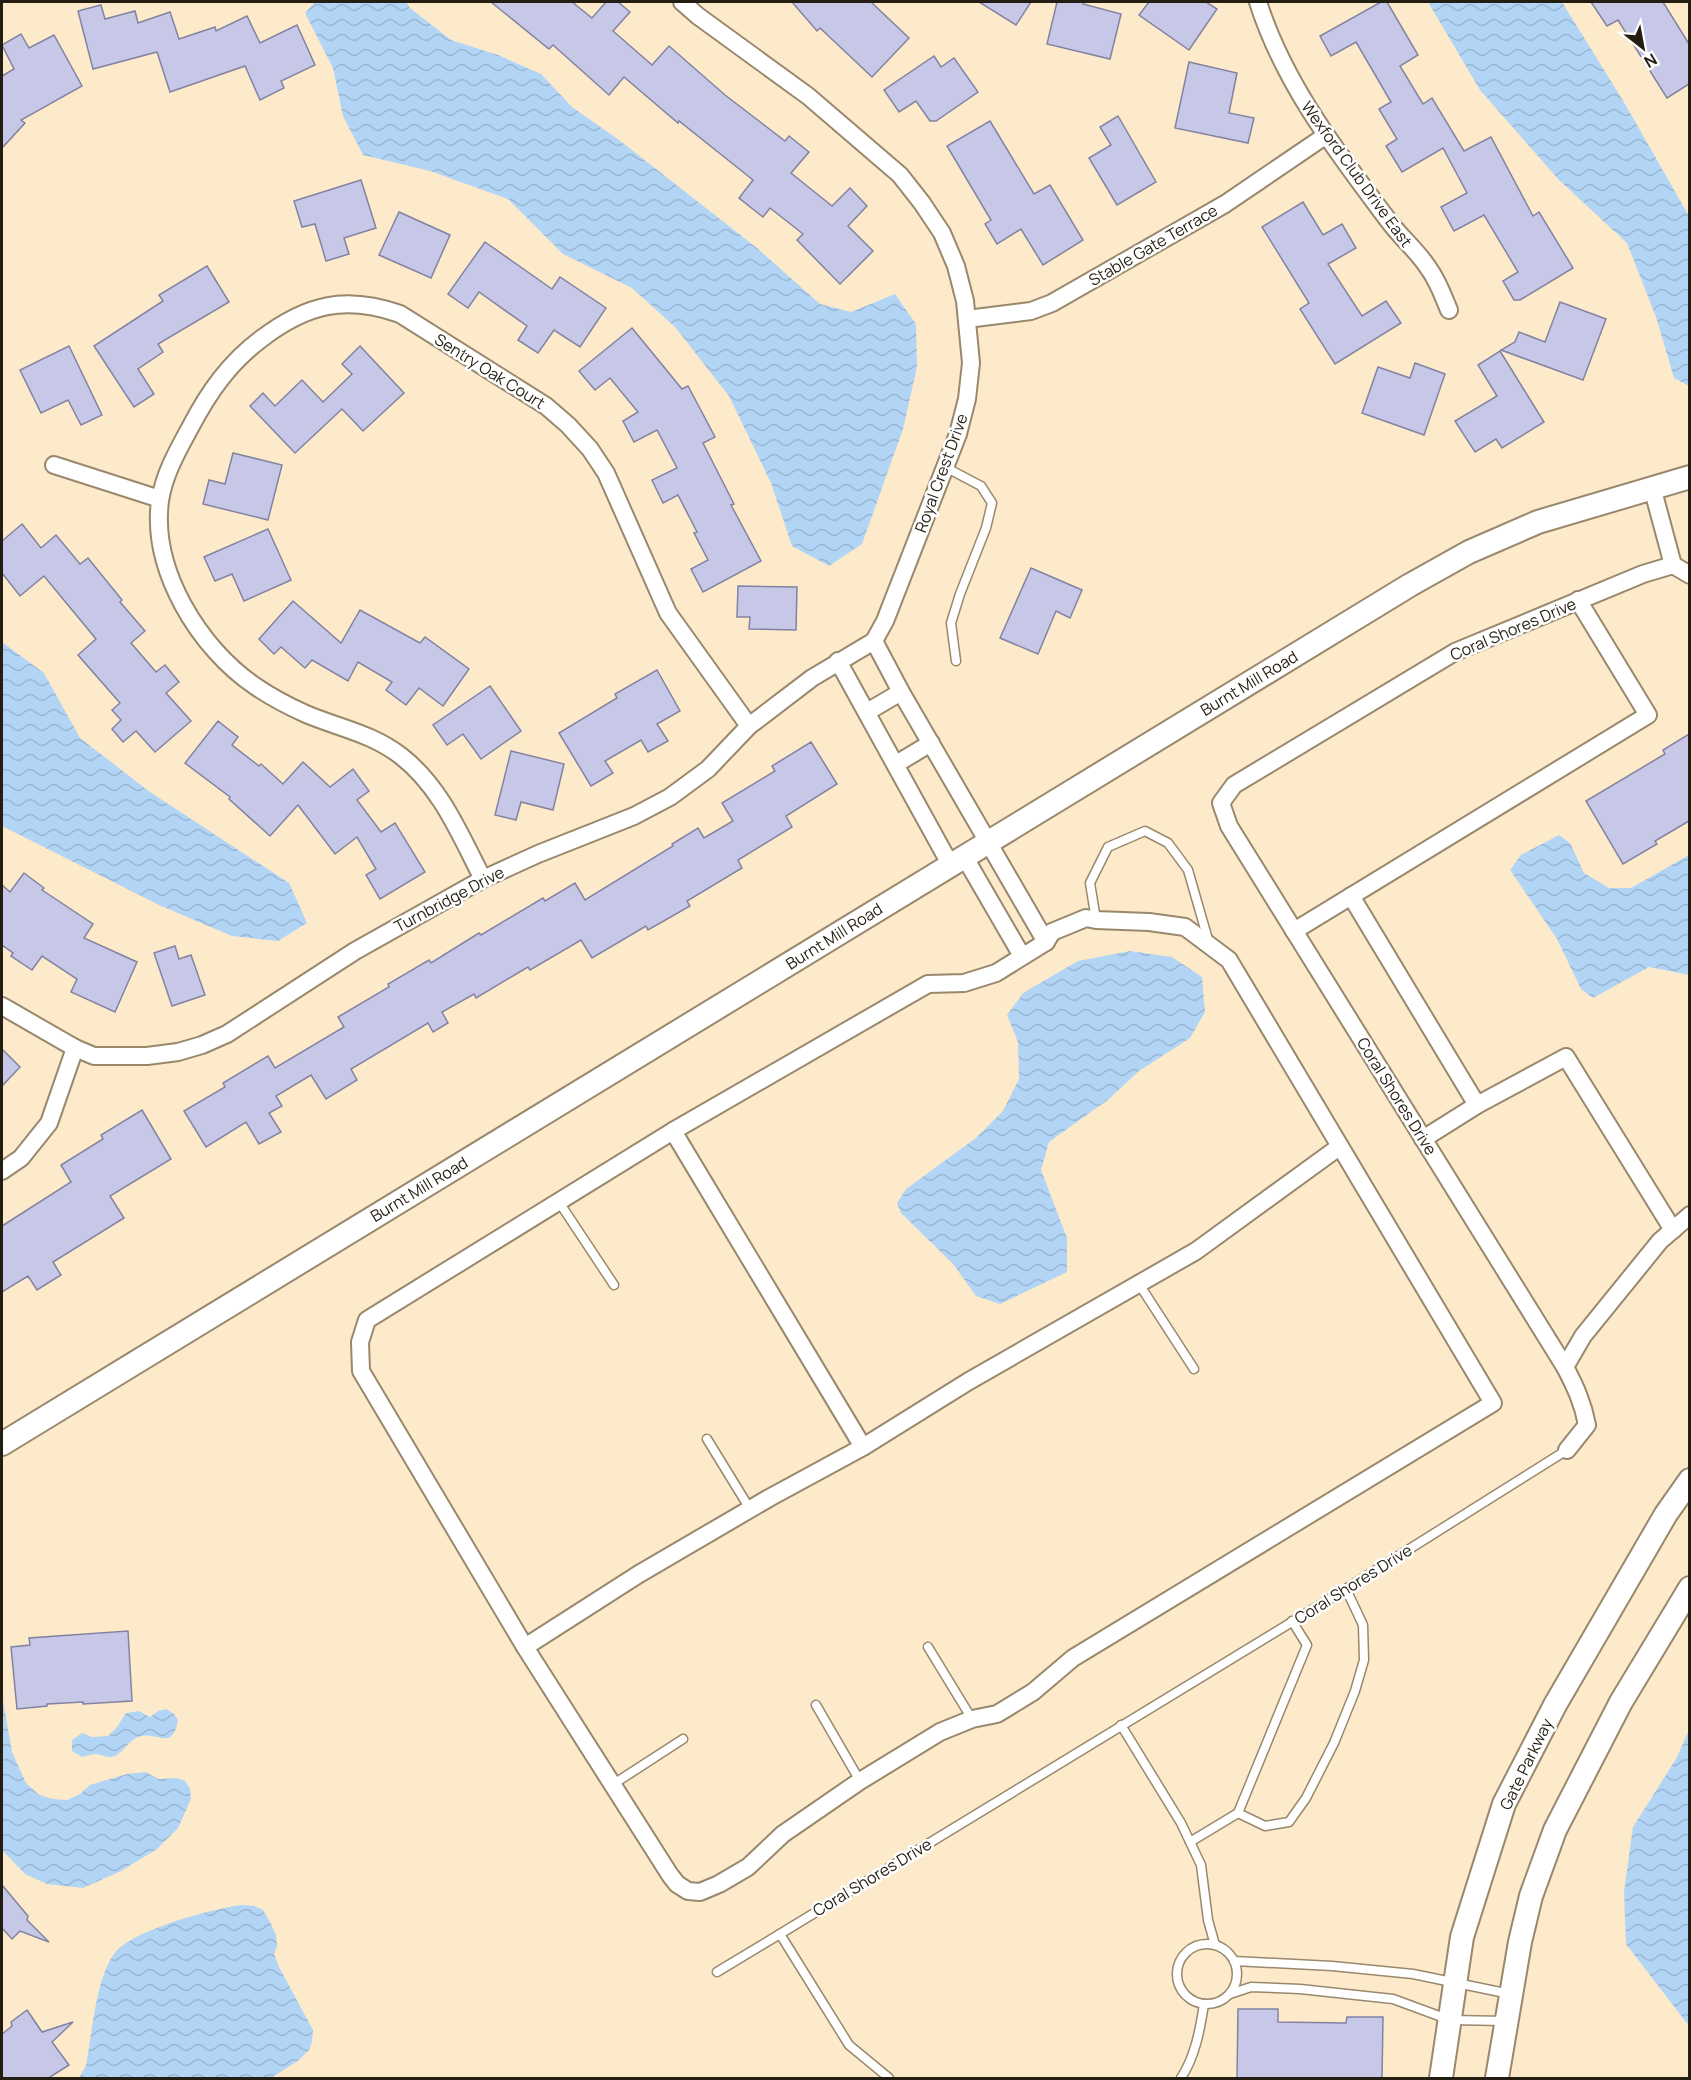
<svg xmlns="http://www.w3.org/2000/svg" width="1691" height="2080" font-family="Manrope,sans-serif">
  <defs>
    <pattern id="water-waves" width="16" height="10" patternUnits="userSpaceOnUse" patternTransform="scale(1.5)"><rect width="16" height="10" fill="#b2d5f6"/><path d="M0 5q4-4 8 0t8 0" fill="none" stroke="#99b6d2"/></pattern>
  </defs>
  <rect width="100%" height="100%" fill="#fceacb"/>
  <g fill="url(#water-waves)">
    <path d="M315,2H406L410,8L451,40L498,55L541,74L572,107L619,140L757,248L820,304L851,312L895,294L916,324L917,367L903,429L862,544L829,566L792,546L771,483L729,396L675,327L632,288L563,254L508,199L430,171L363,155L343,116L333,68L305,13Z"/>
    <path d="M1428,2H1562L1625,104L1689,216V386L1674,378L1656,317L1627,243L1559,180L1480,90Z"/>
    <path d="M2,642L44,673L80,738L150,792L289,883L307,923L278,941L232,936L159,905L2,826Z"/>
    <path d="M1559,835L1570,843L1584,873L1609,888H1631L1689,855V975L1649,967L1593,998L1581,989L1557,939L1510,870L1521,855Z"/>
    <path d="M1130,951L1172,957L1202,977L1205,1012L1190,1038L1139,1071L1109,1099L1049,1142L1041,1170L1067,1238V1272L1000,1304L976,1296L953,1264L901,1213L897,1203L906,1189L976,1138L1003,1111L1019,1079L1018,1042L1007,1015L1023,993L1078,961Z"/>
    <path d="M2,1695L12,1752L26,1783L39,1795L53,1799L67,1800L80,1794L90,1785L127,1774L146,1772L158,1779L177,1778L185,1781L190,1789L191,1799L178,1828L157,1849L121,1871L83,1888L47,1884L25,1874L2,1850Z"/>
    <path d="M166,1709L174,1714L178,1720C173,1751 158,1732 141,1736C129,1739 125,1751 115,1756C108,1759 103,1755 96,1754C92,1754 86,1756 82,1757L72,1751V1740L82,1733L92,1737L108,1736L117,1727L126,1713L139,1711L150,1717L158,1711Z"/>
    <path d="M1689,1730L1690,2026H1689L1626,1944L1624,1892L1633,1827L1676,1759Z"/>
    <path d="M241,1905L255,1906L263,1910L270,1922L276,1935L277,1946L274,1954L279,1967L313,2030L312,2042L309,2050L299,2060L271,2078H79L86,2065C92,2035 96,1978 114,1954C131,1930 212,1909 241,1905Z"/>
  </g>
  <g fill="#c7c8e8" stroke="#8383a1" stroke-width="1.5">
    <path d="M491,2H572L592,18L606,2H618L630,12L613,31L652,65L669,46L725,95L785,141L789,136L809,152L791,173L832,206L850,188L867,206L848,226L873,251L840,284L797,240L803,234L770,208L763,217L739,198L753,180L679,121L678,123L624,77L609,95L553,45L549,49Z"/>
    <path d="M792,2H871L909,38L872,77L820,28L817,31Z"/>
    <path d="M979,2H1031L1016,25Z"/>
    <path d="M1057,2H1083V4L1121,14L1110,59L1047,44Z"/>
    <path d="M1149,2H1206L1217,9L1189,50L1139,15Z"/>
    <path d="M1381,2H1387L1418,55L1400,66L1423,104L1432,98L1464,151L1491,137L1533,216L1539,212L1573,268L1520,300H1514L1503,281L1518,272L1484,215L1454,231L1441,207L1467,193L1443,148L1402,172L1386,146L1397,139L1379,109L1391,102L1356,42L1331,56L1320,36Z"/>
    <path d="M1591,2H1663L1689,44V84L1667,98L1618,20L1607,26Z"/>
    <path d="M101,5L105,19L135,11L138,23L170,12L179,39L215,27L216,31L247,16L260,43L297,25L315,65L281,81L284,88L260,100L245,66L170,92L157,52L93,69L78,11Z"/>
    <path d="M21,34L29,48L54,35L82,86L21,120L25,123L2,148V76L14,69L2,45Z"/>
    <path d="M934,56L941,67L954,58L978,92L936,121H930L916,101L899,112L884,90Z"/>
    <path d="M1189,62L1237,73L1229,113L1254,118L1248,143L1175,128Z"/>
    <path d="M1118,116L1156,182L1117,205L1089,158L1111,145L1100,127Z"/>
    <path d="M990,121L1034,194L1050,185L1083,240L1043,265L1021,229L997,244L985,224L991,220L947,146Z"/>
    <path d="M361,180L376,228L344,238L349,254L326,261L315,224L302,227L294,201Z"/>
    <path d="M1303,202L1323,235L1342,224L1356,248L1328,264L1362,316L1386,301L1401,323L1335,364L1300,309L1309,303L1262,227Z"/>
    <path d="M399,212L450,235L431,278L379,255Z"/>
    <path d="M485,242L552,289L560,277L606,308L580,347L554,330L538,353L518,340L527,326L479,292L468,308L448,294Z"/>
    <path d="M207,266L229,302L158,344L163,352L138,369L154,394L134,407L94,346L163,301L159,295Z"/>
    <path d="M1560,302L1606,319L1583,380L1501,350L1515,342L1519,332L1545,342Z"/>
    <path d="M632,328L682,389L688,386L715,437L703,443L734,504L731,505L761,561L703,592L691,569L708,560L694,533L697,532L678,495L663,503L652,480L677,468L657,430L634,442L623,421L638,412L610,378L595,390L579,371Z"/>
    <path d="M69,346L102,415L81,425L68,400L41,413L20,370Z"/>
    <path d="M360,346L404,393L363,431L342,409L295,453L250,406L263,393L275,406L302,380L323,402L352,374L342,364Z"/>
    <path d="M1500,351L1544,422L1502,448L1496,439L1475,452L1455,421L1497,396L1478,365Z"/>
    <path d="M1415,363L1445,374L1424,435L1362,413L1378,367L1410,378Z"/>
    <path d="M233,453L282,465L268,520L203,504L209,480L225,484Z"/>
    <path d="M22,524L41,548L56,535L80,564L88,558L122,600L120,602L145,631L131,643L156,672L165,665L179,682L166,693L191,721L155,752L136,731L123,742L112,729L121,720L112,710L120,703L78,655L96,639L44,576L20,596L2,573V541Z"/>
    <path d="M268,529L291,580L244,601L232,574L215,581L204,557Z"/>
    <path d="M1031,568L1082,590L1070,618L1056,611L1038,654L1000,638Z"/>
    <path d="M738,586L797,587L796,630L749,629L750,617H737Z"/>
    <path d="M293,601L341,643L360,610L420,643L425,637L469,669L443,706L419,688L406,705L386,690L392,682L358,662L348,681L312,660L305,668L281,647L274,654L259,639Z"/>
    <path d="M657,670L680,711L657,724L668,741L648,752L641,740L605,761L613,773L591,786L559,733L617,698L615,694Z"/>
    <path d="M490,686L521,731L481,759L463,734L447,745L433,725Z"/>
    <path d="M218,721L238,737L232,745L259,766L261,764L283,784L303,762L330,787L353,769L369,791L357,800L381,832L395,823L425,872L380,899L366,875L376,869L357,837L335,854L298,805L270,836L229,799L230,797L185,763Z"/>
    <path d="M1689,734V821L1655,841L1657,844L1623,864L1586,801L1665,754L1663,750Z"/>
    <path d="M811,742L837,784L786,816L792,827L738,860L742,868L687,901L690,906L648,930L646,926L592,958L581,940L530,970L528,967L476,998L474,994L442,1012L448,1023L433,1032L428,1023L351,1069L357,1080L326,1099L311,1075L276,1096L282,1106L269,1113L281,1132L259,1144L246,1122L206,1147L184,1111L225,1087L223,1083L268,1056L275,1068L344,1027L338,1017L389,987L388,984L429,960L431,963L479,933L481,935L543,898L545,901L575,883L585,900L673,846L672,844L698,828L704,838L733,821L722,803L775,771L772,766Z"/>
    <path d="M511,751L564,764L553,810L521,802L516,820L495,815Z"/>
    <path d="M24,873L44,888L42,890L93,924L84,938L137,962L115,1012L71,992L77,979L42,956L32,970L11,956L13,953L2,945V885L10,892Z"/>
    <path d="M175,946L179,959L191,955L205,995L172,1006L154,953Z"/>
    <path d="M2,1049L20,1067L2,1086Z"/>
    <path d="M142,1110L171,1159L110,1196L124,1218L53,1262L61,1275L37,1290L28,1276L2,1292V1226L71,1182L61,1165L103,1139L101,1135Z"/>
    <path d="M128,1631L132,1701L83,1704V1702L47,1704V1706L17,1709L11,1647L30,1645L29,1638Z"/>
    <path d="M2,1885L28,1916L27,1920L49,1942L20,1931L12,1939L2,1928Z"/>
    <path d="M1238,2009H1278V2022L1346,2023L1347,2017H1383L1382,2079H1237Z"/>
    <path d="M27,2010L42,2032L73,2022L52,2042L69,2065L47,2079H2V2034L12,2026L11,2022Z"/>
  </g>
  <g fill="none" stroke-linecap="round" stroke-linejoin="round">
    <g stroke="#99886c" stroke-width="11">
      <g id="lane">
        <path d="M945,467L981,486L992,503L986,528L960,594L951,623L956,661"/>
        <path d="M1096,920L1090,883L1108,847L1145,831L1168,843L1188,870L1209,943"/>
        <path d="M559,1202L614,1285"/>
        <path d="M1139,1284L1194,1369"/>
        <path d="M707,1439L750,1509"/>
        <path d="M928,1647L972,1719"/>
        <path d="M816,1705L860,1781"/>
        <path d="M1121,1725L1181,1823L1201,1865L1208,1920L1215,1945"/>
        <path d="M612,1785L683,1739"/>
        <path d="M1238,1813L1307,1645L1292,1621"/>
        <path d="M1190,1842L1238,1813L1265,1826L1289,1822L1306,1798L1334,1743L1355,1691L1364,1660L1363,1625L1346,1589"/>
        <circle cx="1207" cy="1974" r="30"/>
        <path d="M1234,1961L1332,1966L1413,1974L1510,1994"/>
        <path d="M717,1972L780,1934"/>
        <path d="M1230,1994L1251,1987L1300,1989L1393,1999L1450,2020L1506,2021"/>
        <path d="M889,2078L849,2045L780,1934L1333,1597L1567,1450"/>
        <path d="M1181,2078C1195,2057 1200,2030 1204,2004"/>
      </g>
    </g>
    <g stroke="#99886c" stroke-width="20">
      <g id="street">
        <path d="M682,2L698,16L808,96L900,175L922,203L942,233L956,266L965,301L971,363L967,399L958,434L885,621L874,641"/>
        <path d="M1258,2C1284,84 1337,152 1388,220C1400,237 1418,251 1429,269C1438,281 1443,296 1449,310"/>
        <path d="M967,319L1031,311L1052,303L1225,204L1325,136"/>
        <path d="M54,465L160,499"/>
        <path d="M1652,487L1673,565"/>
        <path d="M1673,565L1690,575"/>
        <path d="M874,641L901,692L1046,942"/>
        <path d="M838,661L950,864"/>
        <path d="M867,712L901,692"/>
        <path d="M896,764L931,743"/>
        <path d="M964,856L1022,956"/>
        <path d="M483,879C460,835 441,787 401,756C371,733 339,728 306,714C288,706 271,697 255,686C199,648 151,570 160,501C164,474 178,450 191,426C209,392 229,363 261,339C307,304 345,295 400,314L546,406L568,425L590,449L606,473L668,613L749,726"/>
        <path d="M1351,896L1477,1105"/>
        <path d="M1086,918L1096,920L1149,922L1185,927L1229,960L1493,1403L1073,1658L1033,1692L997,1714L972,1719L940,1732L860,1781L783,1834L748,1867L719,1884L700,1892L688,1891L677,1884L670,1875L525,1647L361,1371L360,1342L367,1320L673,1131L928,984L964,983L996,973L1046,942L1052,932Z"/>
        <path d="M1294,931L1648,715L1578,600"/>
        <path d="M2,1006L75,1048L94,1056H147L178,1052L202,1045L227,1034L355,951L483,879L538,854L634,816L670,797L708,769L749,726L812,678L874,641"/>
        <path d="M673,1131L863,1447"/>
        <path d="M1423,1139L1477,1105L1566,1057L1673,1230"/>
        <path d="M2,1171L21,1158L49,1123L75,1048"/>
        <path d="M1565,1367L1583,1336L1660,1241L1690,1215"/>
        <path d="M1567,1450L1587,1425C1583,1403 1575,1386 1565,1367L1229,826L1221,803L1234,785L1455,652L1643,574L1673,565"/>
        <path d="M525,1647L639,1574L769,1498L863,1447L969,1381L1196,1251L1339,1147"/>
      </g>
    </g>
    <g stroke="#99886c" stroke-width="26">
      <g id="secondary">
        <path d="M2,1444L1410,585L1469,552L1538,522L1690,477"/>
        <path d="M1441,2078L1462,1937L1504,1804L1555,1705L1666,1514L1690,1480"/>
        <path d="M1497,2078L1520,1942L1531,1896L1555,1830L1621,1702L1690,1588"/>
      </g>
    </g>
    <use href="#lane" stroke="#fff" stroke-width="8"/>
    <use href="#street" stroke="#fff" stroke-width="16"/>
    <use href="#secondary" stroke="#fff" stroke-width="22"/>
  </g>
  <g text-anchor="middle" stroke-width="5" stroke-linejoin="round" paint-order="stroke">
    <g font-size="16" fill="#241e12" stroke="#fff">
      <text transform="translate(1357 174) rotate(54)" y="6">Wexford Club Drive East</text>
      <text transform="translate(1153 245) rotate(-30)" y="6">Stable Gate Terrace</text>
      <text transform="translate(490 371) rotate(32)" y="6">Sentry Oak Court</text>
      <text transform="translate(941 473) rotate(-70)" y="6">Royal Crest Drive</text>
      <text transform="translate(1513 629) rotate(-23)" y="6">Coral Shores Drive</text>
      <text transform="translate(1249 683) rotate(-31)" y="6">Burnt Mill Road</text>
      <text transform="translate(449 899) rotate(-28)" y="6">Turnbridge Drive</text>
      <text transform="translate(834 936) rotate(-32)" y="6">Burnt Mill Road</text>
      <text transform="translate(1397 1096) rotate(58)" y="6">Coral Shores Drive</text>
      <text transform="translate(419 1189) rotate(-31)" y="6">Burnt Mill Road</text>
      <text transform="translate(1353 1584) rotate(-32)" y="6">Coral Shores Drive</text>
      <text transform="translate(1526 1764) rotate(-64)" y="6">Gate Parkway</text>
      <text transform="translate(872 1877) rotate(-31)" y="6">Coral Shores Drive</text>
    </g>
  </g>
  <rect width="1691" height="2080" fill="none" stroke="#241e12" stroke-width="6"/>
  <g transform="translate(1643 48) rotate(149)" stroke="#ffffff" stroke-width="4.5" paint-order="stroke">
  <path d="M0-4.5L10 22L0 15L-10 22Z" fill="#241e12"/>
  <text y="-9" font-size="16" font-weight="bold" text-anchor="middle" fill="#241e12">N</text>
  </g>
</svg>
